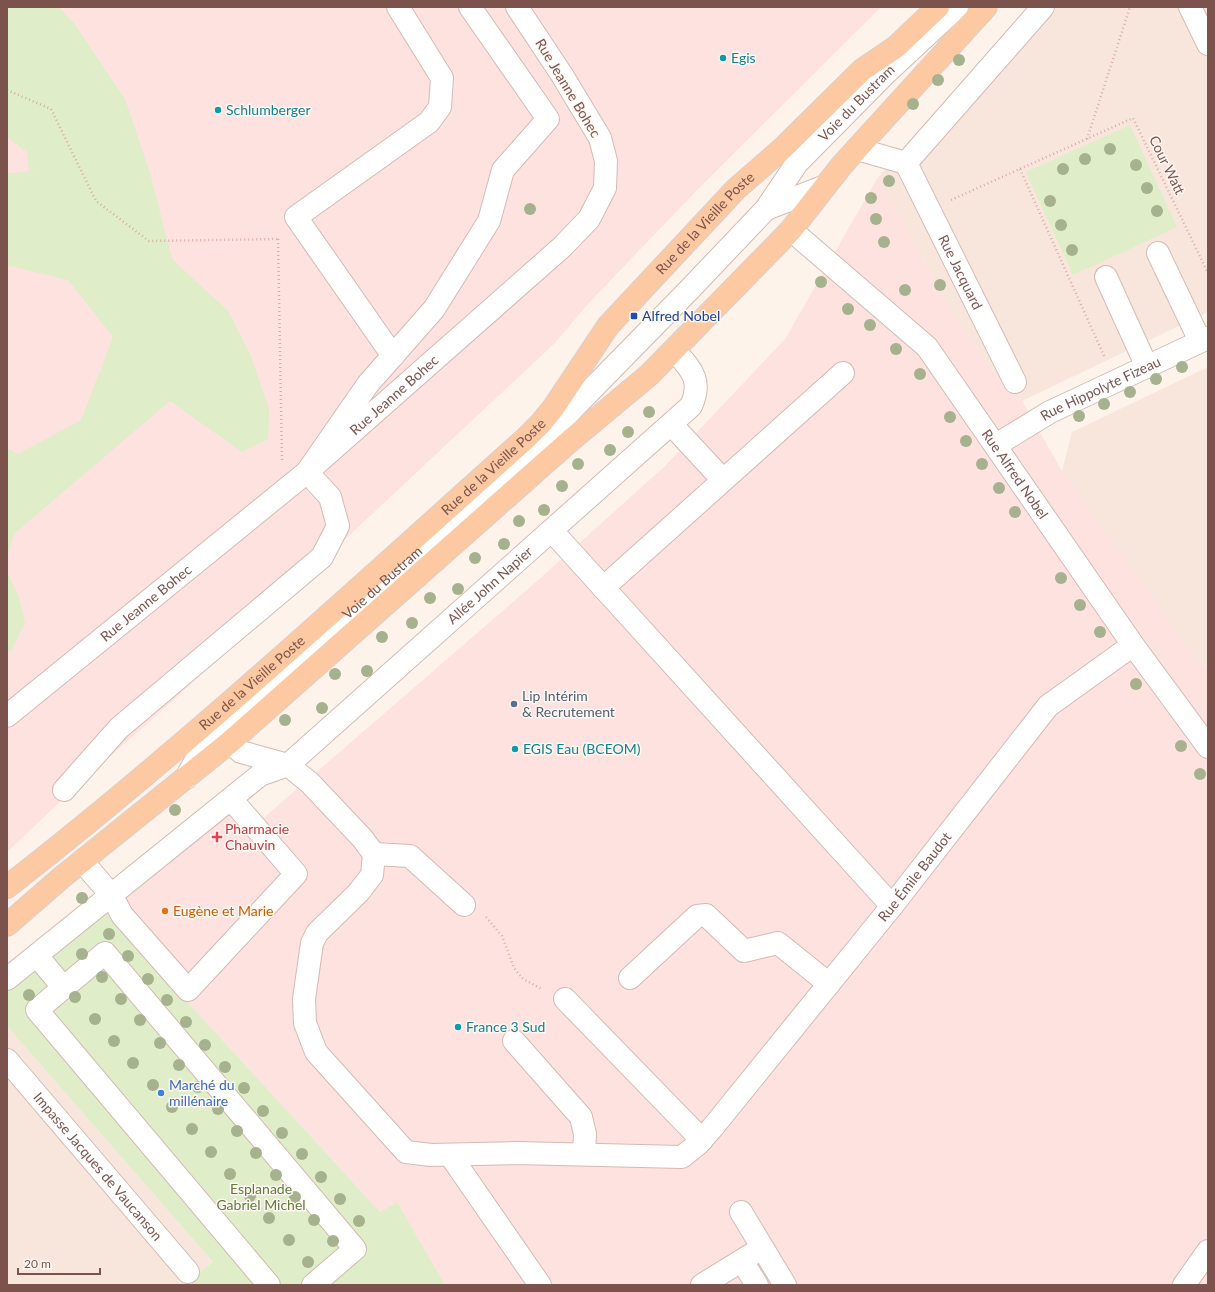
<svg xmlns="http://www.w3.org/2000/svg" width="1215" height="1292" font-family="Lato,sans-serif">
  <rect width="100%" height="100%" fill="#fdf3eb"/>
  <g fill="#f8e6dc">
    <path d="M1034,7H1208V312L1022,401L1009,393L955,317L878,177Z"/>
    <path d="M1208,367V666L1200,664L1062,471L1072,432Z"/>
    <path d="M7,1026L213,1262L183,1285H7Z"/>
  </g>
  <g fill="#fee2df">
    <path d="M7,7H881L696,191L587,305L556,342L168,705L78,785L7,852Z"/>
    <path d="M878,177L955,317L1009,393L1022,401L1062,471L1200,664L1208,666V1285H445L397,1203L380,1212L104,911L242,801L260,821L537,581L664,467L785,339Z"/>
  </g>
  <g fill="#dfedc8">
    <path d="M7,7H59L76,26L125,99L150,173L172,259L228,311L251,356L269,409L268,439L242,452L170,401L15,533L7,556V448L18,454L81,420L113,337L68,280L10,266L7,267V174L29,171L27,152L7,137Z"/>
    <path d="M1130,125L1177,227L1073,275L1026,172Z"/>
    <path d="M7,572L19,597L25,623L11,651L7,652Z"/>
    <path d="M104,911L380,1212L397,1202L445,1285H183L213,1262L7,1026V987Z"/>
  </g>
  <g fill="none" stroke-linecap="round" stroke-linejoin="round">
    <g stroke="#d4bab2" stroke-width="24">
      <g id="minor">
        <path d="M1190,7L1208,44"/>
        <path d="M857,149L906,163L1043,7"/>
        <path id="s1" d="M906,163L1015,382"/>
        <path d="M766,209L823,187"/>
        <path id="s2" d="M791,230L927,347L1133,645L1208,747"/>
        <path d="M1158,253L1200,341"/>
        <path d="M1106,277L1147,367"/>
        <path d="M393,356L296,217L429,122L440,107L442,78L398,7"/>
        <path d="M671,424L723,480"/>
        <path id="s3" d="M996,445L1050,412L1208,338"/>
        <path d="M552,531L892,906"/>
        <path d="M603,588L843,373"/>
        <path id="s4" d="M7,716L307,472L562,247L589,219L605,188L606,161L600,138L562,75L517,7"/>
        <path id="s5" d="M230,742L241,752L288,765L310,783L362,838L374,854L372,875L358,893L317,933L312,943L304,999L305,1023L316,1052L406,1152L431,1155L517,1153L682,1157L698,1144L713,1127L892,906L1048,706L1133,645"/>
        <path id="s6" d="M186,778L209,737L540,442L689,290L766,209L797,163L885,74L957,7"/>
        <path d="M64,790L119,728L322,557L338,526L330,497L307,472L368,384L434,309L489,221L503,170L548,119L470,7"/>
        <path d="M374,854L410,856L464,905"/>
        <path d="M82,861L112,896L122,915L188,990L296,874L231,799"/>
        <path d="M37,956L64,988"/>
        <path d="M630,978L697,916L706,915L744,951L778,943L829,984"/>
        <path id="s7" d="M7,979L260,775L288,765L691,406C703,380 691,369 674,350"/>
        <path d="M565,999L702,1140"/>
        <path d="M514,1041L581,1117L585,1134L584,1154"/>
        <path id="s8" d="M7,1060L188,1272"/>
        <path d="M450,1155L540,1285"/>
        <path d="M741,1212L785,1285"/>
        <path d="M742,1261L757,1285"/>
        <path d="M269,1285L37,1010L105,953L355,1249L313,1285"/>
        <path d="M702,1285L762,1248"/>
        <path d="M1184,1285L1208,1251"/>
      </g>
    </g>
    <g stroke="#dacfcd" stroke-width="24">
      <g id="major">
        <path id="s9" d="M7,887C187,747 355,591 525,439L541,423L554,407L608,326L736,189L783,148L862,70L896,47L938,7"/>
        <path d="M7,925L61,878L230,742L571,440L649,375L791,230L842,165L986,7"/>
      </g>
    </g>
    <g stroke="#daada3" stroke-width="2.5" stroke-dasharray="1 3" stroke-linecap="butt">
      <path d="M7,90L51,109L96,201L149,241L280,239"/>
      <path d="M1087,139L1130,7"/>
      <path d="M1020,169L1105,358"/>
      <path d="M951,200L1133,118L1208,273"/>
      <path d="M278,239L282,460"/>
      <path d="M486,917L502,936L514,968L523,979L542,989"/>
    </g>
    <use href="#minor" stroke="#fff" stroke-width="22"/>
    <use href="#major" stroke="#fdc9a2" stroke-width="22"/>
  </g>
  <g fill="#a6b18d">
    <circle cx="959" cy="60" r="6"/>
    <circle cx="938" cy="80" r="6"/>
    <circle cx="913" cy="104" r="6"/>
    <circle cx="1110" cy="149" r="6"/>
    <circle cx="1085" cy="159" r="6"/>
    <circle cx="1136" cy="165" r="6"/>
    <circle cx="1063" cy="169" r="6"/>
    <circle cx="889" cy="181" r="6"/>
    <circle cx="1147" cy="188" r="6"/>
    <circle cx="871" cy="198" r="6"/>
    <circle cx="1050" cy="201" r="6"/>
    <circle cx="530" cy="209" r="6"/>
    <circle cx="1157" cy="211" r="6"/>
    <circle cx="876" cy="219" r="6"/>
    <circle cx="1061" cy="225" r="6"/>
    <circle cx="884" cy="242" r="6"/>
    <circle cx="1072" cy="250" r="6"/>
    <circle cx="821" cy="282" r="6"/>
    <circle cx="940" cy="285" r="6"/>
    <circle cx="905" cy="290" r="6"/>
    <circle cx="848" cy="309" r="6"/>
    <circle cx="870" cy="325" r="6"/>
    <circle cx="896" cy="349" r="6"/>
    <circle cx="1182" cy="367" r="6"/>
    <circle cx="920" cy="374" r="6"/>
    <circle cx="1156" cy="379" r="6"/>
    <circle cx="1130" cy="392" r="6"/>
    <circle cx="1104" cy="404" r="6"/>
    <circle cx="649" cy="412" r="6"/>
    <circle cx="1079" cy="416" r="6"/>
    <circle cx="950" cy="417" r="6"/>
    <circle cx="628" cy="432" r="6"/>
    <circle cx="966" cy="441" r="6"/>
    <circle cx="610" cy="450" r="6"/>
    <circle cx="578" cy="464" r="6"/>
    <circle cx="982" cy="464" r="6"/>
    <circle cx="562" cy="486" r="6"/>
    <circle cx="999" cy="488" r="6"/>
    <circle cx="544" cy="510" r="6"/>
    <circle cx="1015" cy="512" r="6"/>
    <circle cx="519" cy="521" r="6"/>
    <circle cx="504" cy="544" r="6"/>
    <circle cx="475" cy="558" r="6"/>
    <circle cx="1061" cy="578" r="6"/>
    <circle cx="458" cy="589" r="6"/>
    <circle cx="430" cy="598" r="6"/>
    <circle cx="1080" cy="605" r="6"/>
    <circle cx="412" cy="623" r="6"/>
    <circle cx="1100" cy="632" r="6"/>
    <circle cx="382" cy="637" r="6"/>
    <circle cx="367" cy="671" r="6"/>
    <circle cx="335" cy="674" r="6"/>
    <circle cx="1136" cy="684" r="6"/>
    <circle cx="322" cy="708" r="6"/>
    <circle cx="285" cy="720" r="6"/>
    <circle cx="1181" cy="746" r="6"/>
    <circle cx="1200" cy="774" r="6"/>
    <circle cx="175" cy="810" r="6"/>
    <circle cx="82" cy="898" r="6"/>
    <circle cx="109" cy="934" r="6"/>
    <circle cx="82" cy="954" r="6"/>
    <circle cx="128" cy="956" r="6"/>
    <circle cx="102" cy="977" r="6"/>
    <circle cx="148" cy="979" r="6"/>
    <circle cx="29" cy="995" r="6"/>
    <circle cx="75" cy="997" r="6"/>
    <circle cx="121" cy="999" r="6"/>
    <circle cx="167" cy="1000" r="6"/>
    <circle cx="95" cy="1019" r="6"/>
    <circle cx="140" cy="1020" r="6"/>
    <circle cx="186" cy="1022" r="6"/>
    <circle cx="114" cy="1041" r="6"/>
    <circle cx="160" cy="1043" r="6"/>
    <circle cx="205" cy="1045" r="6"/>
    <circle cx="133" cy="1063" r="6"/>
    <circle cx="179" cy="1065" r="6"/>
    <circle cx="225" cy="1067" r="6"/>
    <circle cx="153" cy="1085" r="6"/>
    <circle cx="198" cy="1087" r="6"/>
    <circle cx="244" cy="1088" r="6"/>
    <circle cx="172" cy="1107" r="6"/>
    <circle cx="218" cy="1109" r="6"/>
    <circle cx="263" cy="1111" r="6"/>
    <circle cx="192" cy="1129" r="6"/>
    <circle cx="237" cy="1131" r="6"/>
    <circle cx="282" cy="1133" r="6"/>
    <circle cx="211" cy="1152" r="6"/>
    <circle cx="256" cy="1153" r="6"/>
    <circle cx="302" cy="1154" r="6"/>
    <circle cx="230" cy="1174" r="6"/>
    <circle cx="276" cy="1175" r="6"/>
    <circle cx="321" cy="1177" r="6"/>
    <circle cx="250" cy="1196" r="6"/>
    <circle cx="295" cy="1197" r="6"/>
    <circle cx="340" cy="1199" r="6"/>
    <circle cx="269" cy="1218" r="6"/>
    <circle cx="314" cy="1220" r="6"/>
    <circle cx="359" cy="1221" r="6"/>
    <circle cx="289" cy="1240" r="6"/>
    <circle cx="333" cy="1241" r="6"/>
    <circle cx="308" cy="1262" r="6"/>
  </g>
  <g fill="#0f9aa8" stroke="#fff8f3" stroke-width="1.5">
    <circle cx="723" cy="58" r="4"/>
    <circle cx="218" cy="110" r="4"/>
    <circle cx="515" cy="749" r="4"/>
    <circle cx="458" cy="1027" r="4"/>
  </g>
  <rect fill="#1a4fb4" stroke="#fff8f3" stroke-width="1.5" x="630" y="312" width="8" height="8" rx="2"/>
  <circle fill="#5c6f8a" stroke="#fff8f3" stroke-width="1.5" cx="514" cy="704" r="4"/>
  <path fill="#e0444e" stroke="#fff8f3" stroke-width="1.5" d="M215 831h4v4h4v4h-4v4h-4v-4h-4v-4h4z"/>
  <circle fill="#e8710a" stroke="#fff8f3" stroke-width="1.5" cx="165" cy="911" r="4"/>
  <circle fill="#3f7fe0" stroke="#fff8f3" stroke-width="1.5" cx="161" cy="1093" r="4"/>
  <g text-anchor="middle" stroke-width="3" stroke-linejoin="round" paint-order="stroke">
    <g font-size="14" fill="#0d838f" stroke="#fff8f3" text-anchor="start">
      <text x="731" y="63">Egis</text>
      <text x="226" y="115">Schlumberger</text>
      <text x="523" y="754">EGIS Eau (BCEOM)</text>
      <text x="466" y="1032">France 3 Sud</text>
    </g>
    <g font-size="14" fill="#7b534c" stroke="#fff8f3">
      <text transform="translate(568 88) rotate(59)" y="5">Rue Jeanne Bohec</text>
      <text dy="5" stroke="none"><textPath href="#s6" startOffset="955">Voie du Bustram</textPath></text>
      <text transform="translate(1167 165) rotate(64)" y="5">Cour Watt</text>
      <text dy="5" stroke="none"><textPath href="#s9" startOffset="967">Rue de la Vieille Poste</textPath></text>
      <text dy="5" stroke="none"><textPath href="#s1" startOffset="122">Rue Jacquard</textPath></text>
      <text dy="5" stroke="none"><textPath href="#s3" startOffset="119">Rue Hippolyte Fizeau</textPath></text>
      <text dy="5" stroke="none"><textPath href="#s4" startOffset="503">Rue Jeanne Bohec</textPath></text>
      <text dy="5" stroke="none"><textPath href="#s9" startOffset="643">Rue de la Vieille Poste</textPath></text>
      <text dy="5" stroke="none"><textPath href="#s2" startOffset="334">Rue Alfred Nobel</textPath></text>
      <text dy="5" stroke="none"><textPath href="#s6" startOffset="279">Voie du Bustram</textPath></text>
      <text dy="5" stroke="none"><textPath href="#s7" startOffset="625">Allée John Napier</textPath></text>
      <text dy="5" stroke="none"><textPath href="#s4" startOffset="179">Rue Jeanne Bohec</textPath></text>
      <text dy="5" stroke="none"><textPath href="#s9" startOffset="319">Rue de la Vieille Poste</textPath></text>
      <text dy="5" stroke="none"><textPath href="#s5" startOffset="1187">Rue Émile Baudot</textPath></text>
      <text dy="5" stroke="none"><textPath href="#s8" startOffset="140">Impasse Jacques de Vaucanson</textPath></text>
    </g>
    <g font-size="14" fill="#164399" stroke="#fff8f3" text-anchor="start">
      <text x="642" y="321">Alfred Nobel</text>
    </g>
    <g font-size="14" fill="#4e5e75" stroke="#fff8f3" text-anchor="start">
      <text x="522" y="701">Lip Intérim<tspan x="522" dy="16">&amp; Recrutement</tspan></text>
    </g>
    <g font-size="14" fill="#be3a42" stroke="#fff8f3" text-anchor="start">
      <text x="225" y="834">Pharmacie<tspan x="225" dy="16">Chauvin</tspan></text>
    </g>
    <g font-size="14" fill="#c56008" stroke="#fff8f3" text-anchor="start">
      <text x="173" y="916">Eugène et Marie</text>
    </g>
    <g font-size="14" fill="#366cbe" stroke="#fff8f3" text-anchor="start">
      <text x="169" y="1090">Marché du<tspan x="169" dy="16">millénaire</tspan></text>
    </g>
    <g font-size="14" fill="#5e7b40" stroke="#fff8f3">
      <text x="261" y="1194">Esplanade<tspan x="261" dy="16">Gabriel Michel</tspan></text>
    </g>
  </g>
  <rect width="1215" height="1292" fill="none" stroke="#7b534c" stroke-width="16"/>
  <path d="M18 1268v6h82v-6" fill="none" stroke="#7b534c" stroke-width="2"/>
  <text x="24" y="1268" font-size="12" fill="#7b534c" stroke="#fff8f3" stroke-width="3" paint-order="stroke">20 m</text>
</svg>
